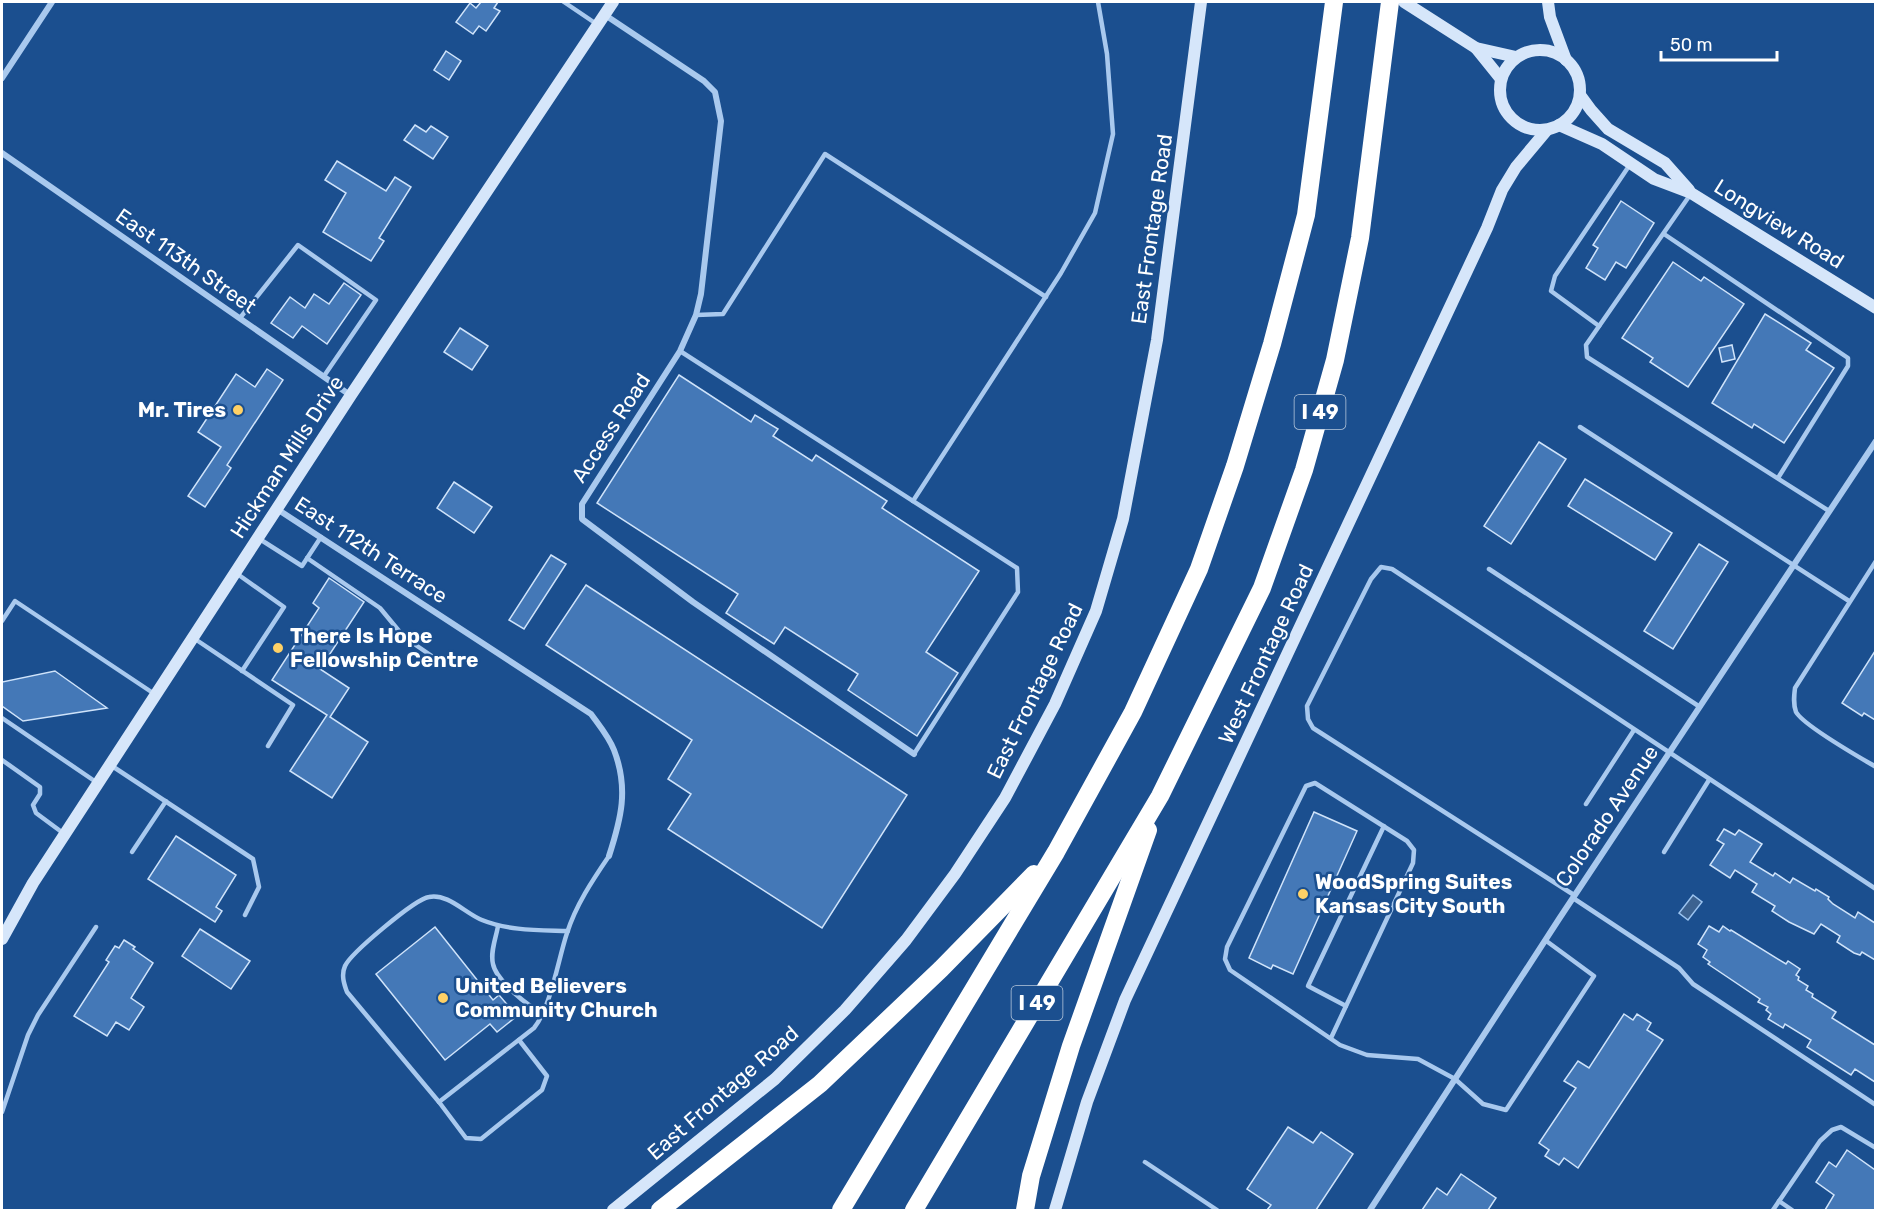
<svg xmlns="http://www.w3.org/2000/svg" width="1877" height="1212" font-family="Rubik,sans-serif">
  <rect width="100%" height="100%" fill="#1b4f8f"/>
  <path fill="#3c6290" stroke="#9cc4f0" stroke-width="1.5" d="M1693,895L1702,902L1688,920L1679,913Z"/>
  <g fill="#4478b7" stroke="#cfe3fa" stroke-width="1.5">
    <path d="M481,2H498L494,8L500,11L486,31L479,26L473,34L456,22L470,3L476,8Z"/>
    <path d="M446,51L461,61L449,80L434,70Z"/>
    <path d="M415,125L426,132L431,126L448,137L433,159L404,140Z"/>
    <path d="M337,161L386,191L395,177L411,187L379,238L384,241L371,261L323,232L346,193L325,180Z"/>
    <path d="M1621,201L1654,223L1626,268L1616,262L1605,280L1586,268L1598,248L1593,245Z"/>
    <path d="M1673,262L1701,281L1704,277L1744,304L1688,387L1650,362L1653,358L1622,338Z"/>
    <path d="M344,283L361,295L327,344L302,326L293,338L271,323L290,297L305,308L314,294L329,304Z"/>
    <path d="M1765,314L1811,343L1806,350L1834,368L1784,443L1754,424L1752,428L1712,403Z"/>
    <path d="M460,328L488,346L472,370L444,352Z"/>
    <path d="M1732,345L1735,359L1722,362L1719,348Z"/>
    <path d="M267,369L283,380L227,465L231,468L205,507L188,496L221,447L198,432L236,374L255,387Z"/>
    <path d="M679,375L751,422L755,415L778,429L773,436L812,461L816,455L887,501L882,508L979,571L926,652L958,673L917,736L848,690L858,674L785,627L774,644L726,613L738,594L597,503Z"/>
    <path d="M1539,442L1566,459L1511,544L1484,526Z"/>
    <path d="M1585,479L1672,533L1655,560L1568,506Z"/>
    <path d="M454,482L492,507L474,533L437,508Z"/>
    <path d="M1699,544L1728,562L1673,649L1644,631Z"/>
    <path d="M551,555L566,564L524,629L509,620Z"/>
    <path d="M329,578L364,602L320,669L349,688L330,717L368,742L332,798L290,771L327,715L272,680L319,608L313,603Z"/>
    <path d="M586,585L907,795L822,928L668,829L691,794L668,779L692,740L546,645Z"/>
    <path d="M1875,651V720L1864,713L1862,716L1842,703Z"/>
    <path d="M55,671L107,708L23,721L2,706V682Z"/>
    <path d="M1314,812L1357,831L1293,974L1273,965L1271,969L1249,958Z"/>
    <path d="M1724,829L1735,835L1739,830L1762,844L1750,862L1773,876L1775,873L1790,883L1793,878L1815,891L1816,889L1829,897L1828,899L1833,904L1855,918L1858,912L1875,923V960L1862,952L1860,955L1854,953L1837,942L1840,936L1821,924L1814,934L1789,922L1772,911L1775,906L1752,892L1757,884L1735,870L1730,878L1710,865L1724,844L1717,840Z"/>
    <path d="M176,836L236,875L216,907L222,911L215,922L148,879Z"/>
    <path d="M1709,926L1719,932L1723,926L1730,931L1731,930L1786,964L1788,961L1800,969L1796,975L1799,977L1798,980L1808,986L1806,990L1813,994L1812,997L1836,1012L1832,1018L1875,1045V1082L1855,1069L1851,1075L1807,1047L1811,1040L1785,1024L1783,1028L1768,1019L1771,1014L1766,1010L1768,1007L1758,1002L1760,999L1708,964L1710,962L1703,957L1707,950L1698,944Z"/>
    <path d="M435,927L493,1000L499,995L517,1016L497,1032L490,1024L445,1060L376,974Z"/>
    <path d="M200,929L250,961L231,989L182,956Z"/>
    <path d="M124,940L135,947L133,949L153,963L131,998L144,1007L129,1030L116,1022L107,1036L74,1016L109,962L106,960L115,946L119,948Z"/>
    <path d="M1624,1014L1633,1020L1637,1014L1651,1023L1647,1030L1663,1040L1578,1168L1564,1158L1559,1165L1545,1156L1549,1150L1539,1143L1576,1088L1564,1081L1578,1061L1589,1068Z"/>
    <path d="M1288,1127L1313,1143L1321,1132L1353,1154L1316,1210H1267L1271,1205L1247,1189Z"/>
    <path d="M1847,1150L1875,1170V1210H1825L1834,1195L1816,1182L1829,1162L1836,1167Z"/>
    <path d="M1461,1174L1496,1198L1488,1210H1422L1437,1188L1447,1195Z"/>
  </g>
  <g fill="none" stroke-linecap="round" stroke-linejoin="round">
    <g stroke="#a9c9ee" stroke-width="4.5">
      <path d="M564,2L598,25"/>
      <path d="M1690,195L1586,345L1587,357L1829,511"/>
      <path d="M1664,234L1848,358V366L1778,478"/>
      <path d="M696,315L723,314L825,154L1046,297"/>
      <path d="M240,318L298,245L376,300L324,376"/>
      <path d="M1599,326L1551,291L1555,276L1631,163"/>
      <path d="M680,351L1017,568L1018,592L914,754"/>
      <path d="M1580,427L1849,601"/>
      <path d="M913,501L1061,273L1095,213L1113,134L1107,54L1098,2"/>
      <path d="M258,538L302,566L321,537"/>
      <path d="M307,558L380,608L404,637L442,663"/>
      <path d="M1876,561L1795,688C1794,696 1793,704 1796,712C1804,726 1859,757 1876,767"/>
      <path d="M1489,569L1700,707"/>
      <path d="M236,573L284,607L242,671"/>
      <path d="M2,621L15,601L156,695"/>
      <path d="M195,639L293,705L268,746"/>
      <path d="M2,718L96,782"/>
      <path d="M2,760L40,787V794L33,805L36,813L63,833"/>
      <path d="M112,766L253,859L259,887L245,915"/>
      <path d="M1586,804L1634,730"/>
      <path d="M132,852L166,801"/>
      <path d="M1664,852L1709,780"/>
      <path d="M1574,895L1313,728L1308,719L1307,706L1371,579L1381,567L1392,569L1876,889"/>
      <path d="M1573,898L1679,968L1693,984L1876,1105"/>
      <path d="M498,926C496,938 490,952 493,964C496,980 528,1007 543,1013"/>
      <path d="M1346,1006L1308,986L1384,826"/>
      <path d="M1331,1038L1413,863L1414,850L1407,841L1315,783L1306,786L1227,947L1225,959L1230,970L1340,1045L1367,1055L1418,1059L1455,1079L1483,1104L1506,1110L1594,976L1545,940"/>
      <path d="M519,1040L547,1076L542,1090L481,1139L466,1138L439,1102L347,992C344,984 341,975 345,966C351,953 415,899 429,897C448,893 466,914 482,920C509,931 539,930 568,931"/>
      <path d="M439,1102L534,1028C551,1007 558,960 567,933C576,905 592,881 609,856"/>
      <path d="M2,1112L28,1035L38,1015L96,927"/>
      <path d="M1145,1162L1217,1210"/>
      <path d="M1779,1201L1792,1210"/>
      <path d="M1773,1210L1820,1141L1832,1130L1841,1127L1876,1148"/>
    </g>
    <g stroke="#a9c9ee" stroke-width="6">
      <path d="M605,15L704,81L715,92L721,121L701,294L696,315L680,351L582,504V519L693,602L914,754"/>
      <path d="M2,78L52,2"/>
      <path d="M2,153L350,395"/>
      <path d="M277,509L591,714C599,725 609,737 614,750C629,789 621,819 609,856"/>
      <path d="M1370,1210L1559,919L1876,441"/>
    </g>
    <g stroke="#d6e6fa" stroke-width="12">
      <path d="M1404,2L1476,48L1516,57"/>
      <path d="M1548,2L1550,17L1566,60"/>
      <path d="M1476,48L1501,79"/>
      <circle cx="1540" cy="90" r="40"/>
      <path d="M1580,95L1591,110L1608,129L1665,163L1689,190"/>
      <path d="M1559,125L1602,144L1654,179L1691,193L1876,308"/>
      <path d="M2,939L33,883L351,395L613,2"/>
      <path d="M613,1210L775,1079L845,1010L906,940L955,874L1005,798L1055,704L1096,611L1123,519L1157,340L1201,2"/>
      <path d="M1055,1210L1087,1102L1125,1000L1487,228L1502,190L1516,167L1547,130"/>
    </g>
    <g stroke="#fff" stroke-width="18">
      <path d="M660,1210L820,1084L941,969L1034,874"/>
      <path d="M841,1210L1056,852L1133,712L1199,569L1235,466L1272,344L1306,215L1334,2"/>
      <path d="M914,1210L1160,796L1262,588L1304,470L1335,360L1360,238L1390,2"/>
      <path d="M1025,1210L1031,1176L1071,1046L1148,830"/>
    </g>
  </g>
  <g fill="#ffd166" stroke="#1b4f8f" stroke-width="2">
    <circle cx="238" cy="410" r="6"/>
    <circle cx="278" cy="648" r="6"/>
    <circle cx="1303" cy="894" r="6"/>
    <circle cx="443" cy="998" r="6"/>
  </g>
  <g text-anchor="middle" stroke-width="5" stroke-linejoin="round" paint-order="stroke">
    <g fill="#1b4f8f" stroke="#bbcadd" stroke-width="1.5">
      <rect x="1294.5" y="395" width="51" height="34" rx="4.5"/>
      <rect x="1011.5" y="986" width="51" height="34" rx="4.5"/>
    </g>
    <g font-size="20" font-weight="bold" fill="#fff">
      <text x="1320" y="419">I 49</text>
      <text x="1037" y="1010">I 49</text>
    </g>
    <g font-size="21" fill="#fff" stroke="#1b4f8f">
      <text transform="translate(1779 224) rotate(32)" y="7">Longview Road</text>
      <text transform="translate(1152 229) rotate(-82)" y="7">East Frontage Road</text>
      <text transform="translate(186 261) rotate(35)" y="7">East 113th Street</text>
      <text transform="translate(611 428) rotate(-57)" y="7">Access Road</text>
      <text transform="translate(287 457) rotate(-57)" y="7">Hickman Mills Drive</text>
      <text transform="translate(371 550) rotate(33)" y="7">East 112th Terrace</text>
      <text transform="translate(1266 654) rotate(-65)" y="7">West Frontage Road</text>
      <text transform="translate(1035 691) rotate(-64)" y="7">East Frontage Road</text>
      <text transform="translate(1607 816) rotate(-56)" y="7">Colorado Avenue</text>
      <text transform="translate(723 1093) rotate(-41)" y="7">East Frontage Road</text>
    </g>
    <g font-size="21" font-weight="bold" fill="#fff" stroke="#1b4f8f" text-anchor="start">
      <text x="226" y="417" text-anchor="end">Mr. Tires</text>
      <text x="290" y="643">There Is Hope<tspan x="290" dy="24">Fellowship Centre</tspan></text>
      <text x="1315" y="889">WoodSpring Suites<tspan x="1315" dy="24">Kansas City South</tspan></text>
      <text x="455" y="993">United Believers<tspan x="455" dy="24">Community Church</tspan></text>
    </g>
  </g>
  <rect width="1877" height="1212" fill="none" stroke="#ffffff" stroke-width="6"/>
  <path d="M1661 51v9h116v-9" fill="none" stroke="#ffffff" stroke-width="3"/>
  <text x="1670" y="51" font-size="18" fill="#ffffff" stroke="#1b4f8f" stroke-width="4.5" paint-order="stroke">50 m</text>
</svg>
